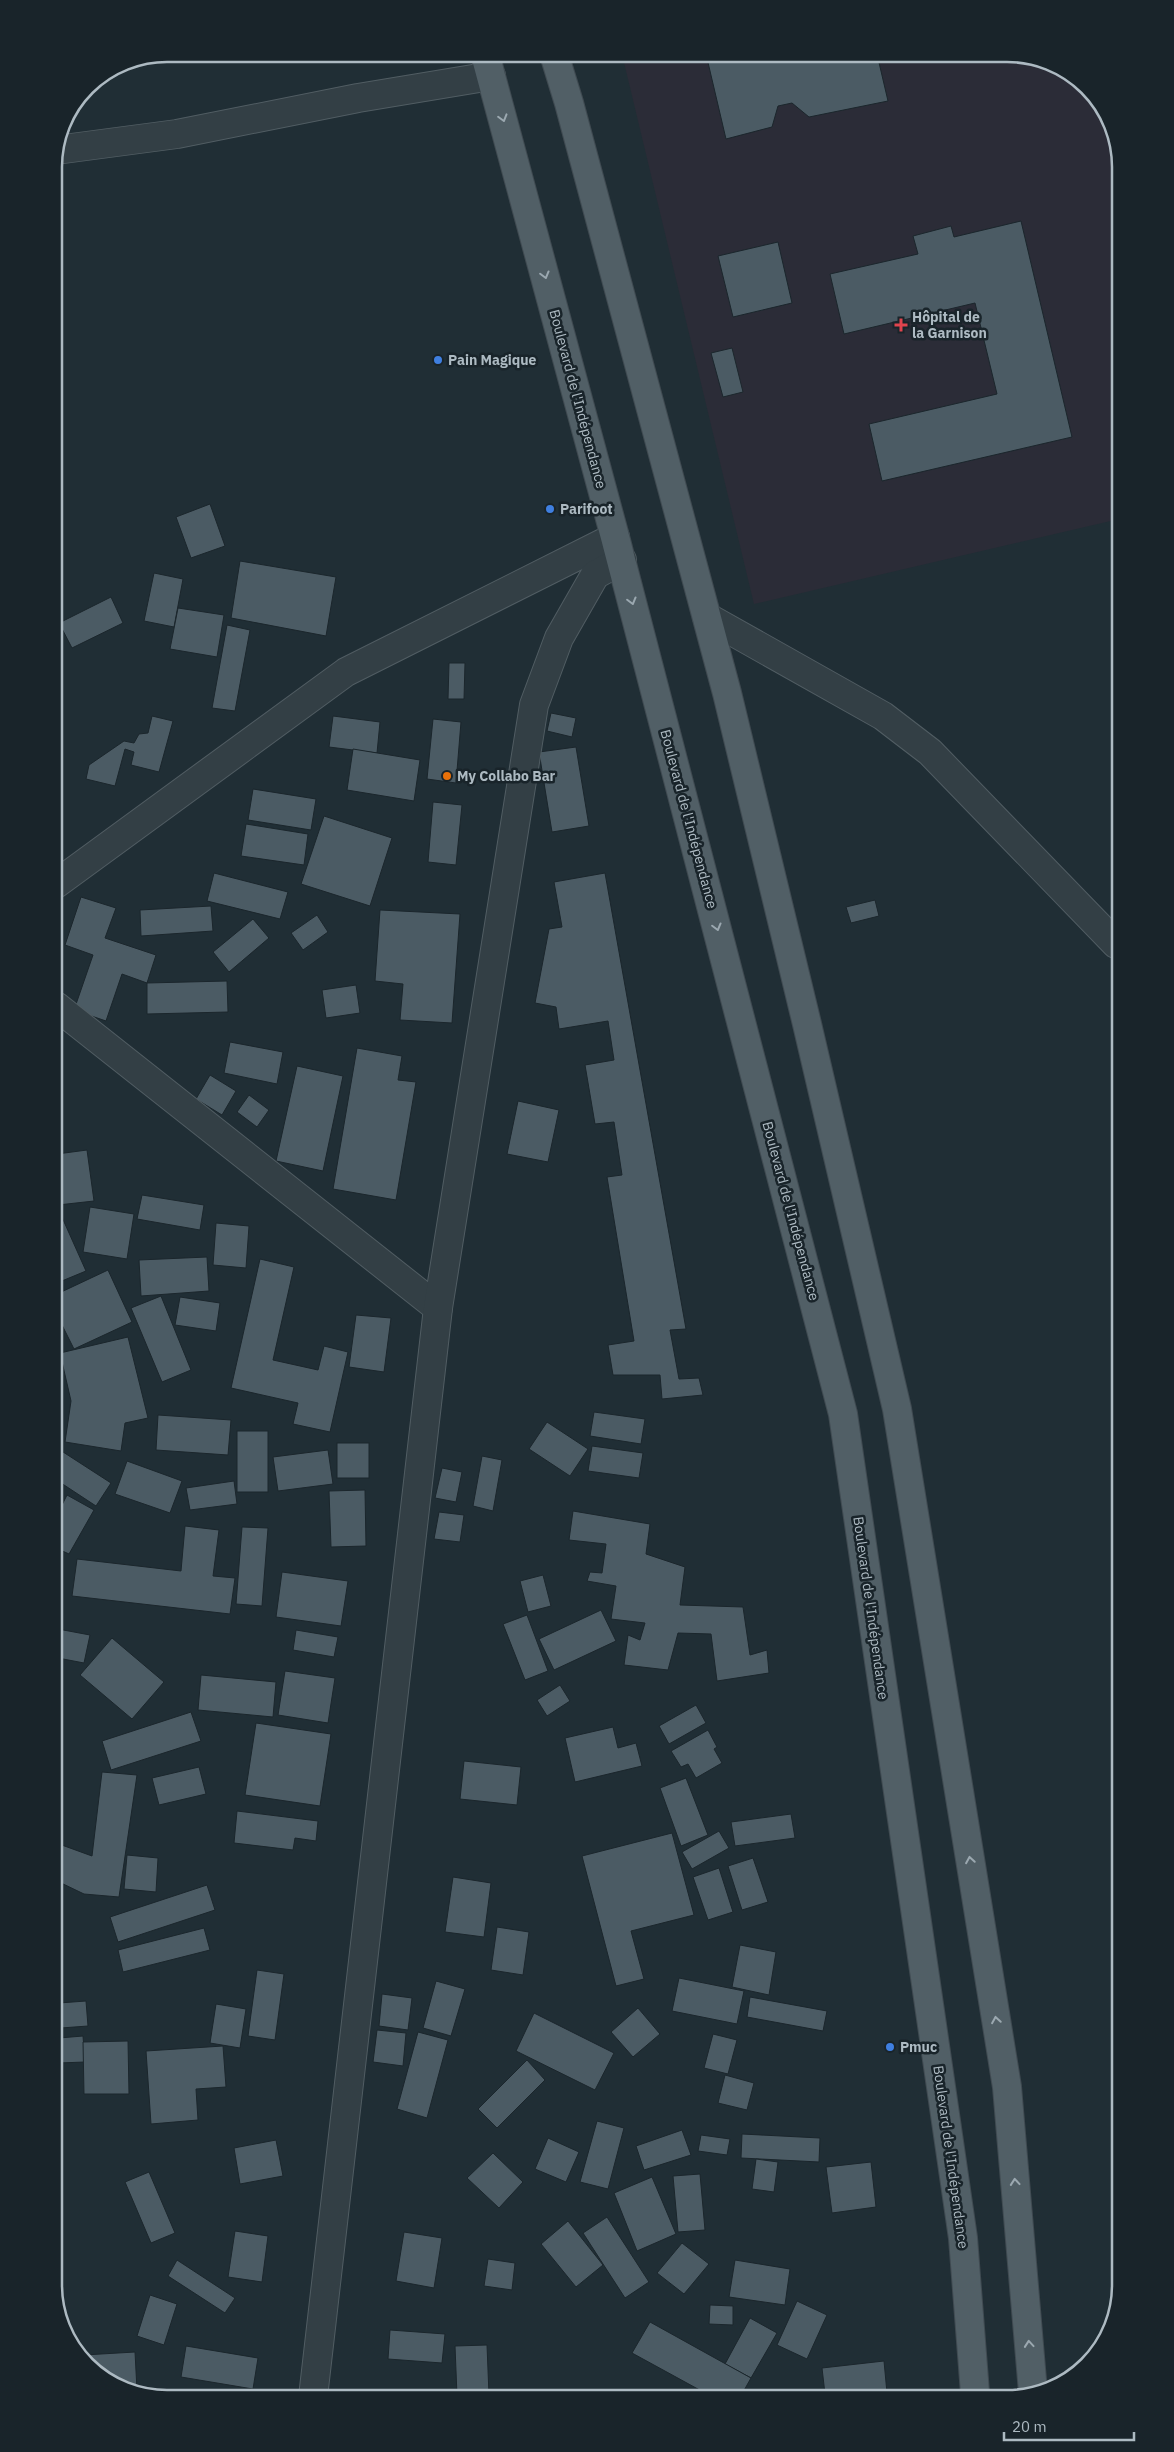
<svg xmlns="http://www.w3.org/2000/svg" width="1174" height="2452" font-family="'IBM Plex Sans',sans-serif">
  <rect width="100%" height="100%" fill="#202e35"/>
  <path fill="#2b2c37" d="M622,54H1014L1076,77L1114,131L1115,520L754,604Z"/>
  <g fill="#4b5b64" stroke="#1b262c">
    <path d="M706,54H877L888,101L809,117L792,103L778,106L772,127L726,139Z"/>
    <path d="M1021,221L1072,437L882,481L869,424L997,394L975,303L844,334L830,274L918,254L913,236L951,226L954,237Z"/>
    <path d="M778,242L792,303L733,317L718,256Z"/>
    <path d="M732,348L743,392L723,397L711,353Z"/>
    <path d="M210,504L225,546L191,558L176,517Z"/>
    <path d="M240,561L336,577L326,636L231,618Z"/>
    <path d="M154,573L183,579L174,627L144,621Z"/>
    <path d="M111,597L123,623L72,648L59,623Z"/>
    <path d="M178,608L224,615L217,657L170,649Z"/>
    <path d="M227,625L250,630L235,711L212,708Z"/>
    <path d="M449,663H465L464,699H448Z"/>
    <path d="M551,713L576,718L572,737L547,731Z"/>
    <path d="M152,716L173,721L159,772L131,765L134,752L125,749L115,786L86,779L89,765L124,741L134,743L139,734L148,733Z"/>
    <path d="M333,716L380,722L377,753L329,747Z"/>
    <path d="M433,719L461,722L456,783L427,779Z"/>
    <path d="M576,747L589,826L552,832L539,752Z"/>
    <path d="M353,749L420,760L414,801L347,790Z"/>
    <path d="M56,782H59L56,806Z"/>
    <path d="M253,789L316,799L311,830L248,820Z"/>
    <path d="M433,802L462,805L456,865L428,862Z"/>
    <path d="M324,816L392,838L370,906L301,884Z"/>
    <path d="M246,824L308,834L304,865L241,856Z"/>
    <path d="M214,873L288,892L280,919L207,901Z"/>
    <path d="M605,873L686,1329L670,1330L679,1379L699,1378L703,1395L662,1399L660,1375H613L608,1345L634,1341L607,1177L622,1175L614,1122L595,1124L585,1065L614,1060L608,1021L559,1029L556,1007L535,1003L549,929L562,927L554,882Z"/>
    <path d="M81,897L116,908L105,938L156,955L147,983L122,974L106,1021L74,1010L93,955L65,945Z"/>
    <path d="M875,900L879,916L851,923L846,907Z"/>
    <path d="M211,906L213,931L141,936L140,910Z"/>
    <path d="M380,910L460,914L452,1023L400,1020L403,984L375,981Z"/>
    <path d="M317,915L328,932L303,950L291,933Z"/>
    <path d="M253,919L269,938L229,972L213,952Z"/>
    <path d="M227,981L228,1012L147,1014V983Z"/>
    <path d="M356,985L360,1013L326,1018L322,990Z"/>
    <path d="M230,1042L283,1052L277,1084L224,1073Z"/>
    <path d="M357,1048L402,1056L398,1080L416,1082L396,1200L333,1189Z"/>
    <path d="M297,1066L343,1076L323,1171L276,1161Z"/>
    <path d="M210,1075L236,1091L222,1115L196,1099Z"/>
    <path d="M249,1095L269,1110L257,1127L237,1112Z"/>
    <path d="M518,1101L559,1110L548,1162L507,1154Z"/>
    <path d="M87,1150L94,1201L58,1205L57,1154Z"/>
    <path d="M142,1195L204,1205L200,1230L137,1219Z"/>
    <path d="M90,1207L134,1214L127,1259L83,1252Z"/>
    <path d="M61,1215L86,1271L57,1283V1217Z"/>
    <path d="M216,1223L249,1226L246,1268L213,1265Z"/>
    <path d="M207,1257L209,1291L141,1296L139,1260Z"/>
    <path d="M260,1259L294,1267L273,1360L318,1370L324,1346L348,1352L330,1432L293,1424L298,1403L231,1388Z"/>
    <path d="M108,1270L132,1322L74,1349L57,1315V1294Z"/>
    <path d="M161,1296L191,1370L162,1382L131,1308Z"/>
    <path d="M180,1297L220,1303L216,1331L175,1325Z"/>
    <path d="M356,1315L391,1318L384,1372L349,1367Z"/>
    <path d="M128,1337L148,1418L125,1423L121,1451L65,1442L71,1401L60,1353Z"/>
    <path d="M594,1412L645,1419L641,1444L590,1436Z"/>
    <path d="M158,1415L231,1420L228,1455L156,1450Z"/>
    <path d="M547,1422L588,1449L570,1476L529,1449Z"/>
    <rect x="237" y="1431" width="31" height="61"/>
    <rect x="337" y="1443" width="32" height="35"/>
    <path d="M592,1446L643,1453L639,1478L588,1471Z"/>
    <path d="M60,1450L111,1483L96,1506L58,1481V1454Z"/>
    <path d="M328,1450L333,1484L278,1491L273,1457Z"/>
    <path d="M482,1456L502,1460L493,1511L473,1506Z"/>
    <path d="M127,1461L182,1481L170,1513L115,1494Z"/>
    <path d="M442,1468L462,1472L456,1502L435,1498Z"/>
    <path d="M234,1481L237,1504L190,1510L186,1488Z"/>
    <path d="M365,1490L366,1546L331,1547L329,1491Z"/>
    <path d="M67,1495L94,1510L69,1554L58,1549V1513Z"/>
    <path d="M573,1511L650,1524L646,1554L685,1567L680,1605L743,1607L750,1655L767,1650L769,1673L717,1681L711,1634L678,1633L668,1670L624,1665L628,1635L640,1640L645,1623L611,1619L616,1586L587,1581L590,1572L602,1573L606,1544L569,1540Z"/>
    <path d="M439,1512L464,1515L460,1542L434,1539Z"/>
    <path d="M185,1526L219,1530L213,1576L235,1578L230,1614L72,1596L77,1559L181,1571Z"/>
    <path d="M242,1527L268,1528L262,1606L236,1604Z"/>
    <path d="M282,1572L348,1581L341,1626L276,1617Z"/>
    <path d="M543,1575L551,1606L528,1612L520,1581Z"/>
    <path d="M601,1610L616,1641L554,1670L539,1639Z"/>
    <path d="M527,1615L548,1671L525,1680L503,1624Z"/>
    <path d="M58,1629L90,1635L84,1663L58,1658Z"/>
    <path d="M296,1630L338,1637L334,1657L293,1650Z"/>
    <path d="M112,1638L164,1682L132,1719L80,1675Z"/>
    <path d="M285,1671L335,1678L328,1723L278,1715Z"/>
    <path d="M201,1675L276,1682L273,1717L198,1710Z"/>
    <path d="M560,1685L570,1701L547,1716L537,1700Z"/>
    <path d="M696,1705L706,1723L669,1744L659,1726Z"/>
    <path d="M191,1712L201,1741L111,1770L102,1741Z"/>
    <path d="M256,1723L331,1734L320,1806L245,1795Z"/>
    <path d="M613,1727L618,1748L636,1743L642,1766L575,1782L565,1738Z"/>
    <path d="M708,1730L717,1747L714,1749L722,1763L696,1778L688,1764L681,1767L671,1751Z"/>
    <path d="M464,1761L521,1767L517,1805L460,1799Z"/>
    <path d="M199,1767L206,1794L159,1805L152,1778Z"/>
    <path d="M102,1772L137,1775L119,1897L84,1894L59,1882V1844L92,1856Z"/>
    <path d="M686,1778L708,1835L681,1846L660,1788Z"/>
    <path d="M237,1811L318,1821L316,1841L295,1838L293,1850L234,1843Z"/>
    <path d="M791,1814L795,1838L735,1846L731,1822Z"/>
    <path d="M719,1831L729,1848L692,1869L682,1852Z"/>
    <path d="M672,1833L694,1915L631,1931L644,1979L616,1986L582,1856Z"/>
    <path d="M127,1855L158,1858L156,1892L124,1889Z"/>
    <path d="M753,1858L768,1902L742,1910L728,1866Z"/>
    <path d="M719,1868L733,1912L708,1920L693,1877Z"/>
    <path d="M453,1877L491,1883L484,1937L445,1932Z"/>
    <path d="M207,1885L215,1910L118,1942L110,1917Z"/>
    <path d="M497,1927L529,1932L523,1975L491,1970Z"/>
    <path d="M204,1928L210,1950L123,1972L118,1950Z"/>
    <path d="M740,1945L776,1952L769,1995L732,1987Z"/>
    <path d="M257,1970L284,1974L275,2040L248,2036Z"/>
    <path d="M679,1978L744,1991L737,2024L672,2011Z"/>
    <path d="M436,1981L465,1989L451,2036L423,2028Z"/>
    <path d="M382,1994L412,1998L408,2030L379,2026Z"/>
    <path d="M750,1997L827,2011L823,2031L747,2017Z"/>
    <path d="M86,2001L88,2026L61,2028L59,2003Z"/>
    <path d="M216,2004L246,2009L240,2048L210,2043Z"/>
    <path d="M638,2008L660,2034L633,2057L611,2032Z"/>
    <path d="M534,2013L614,2053L595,2090L516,2051Z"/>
    <path d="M377,2030L406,2033L403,2066L373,2062Z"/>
    <path d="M418,2032L448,2040L427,2118L397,2109Z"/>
    <path d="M713,2034L737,2040L728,2074L704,2068Z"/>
    <path d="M83,2036L85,2062L59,2063V2038Z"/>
    <path d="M128,2041L129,2094H84L83,2042Z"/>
    <path d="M223,2046L226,2087L196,2089L198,2120L151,2124L146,2051Z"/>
    <path d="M527,2060L545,2080L497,2128L478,2109Z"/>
    <path d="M725,2075L754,2083L747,2110L718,2103Z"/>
    <path d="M597,2121L624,2128L608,2189L580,2182Z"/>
    <path d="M682,2130L691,2155L644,2170L636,2146Z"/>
    <path d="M742,2134L820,2138L819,2162L741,2158Z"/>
    <path d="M701,2135L730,2139L727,2155L698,2151Z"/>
    <path d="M548,2138L579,2152L566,2182L535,2169Z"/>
    <path d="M276,2140L283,2176L240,2184L234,2148Z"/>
    <path d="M493,2153L523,2182L499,2208L467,2178Z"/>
    <path d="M756,2159L778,2162L774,2192L752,2189Z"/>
    <path d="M871,2162L876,2207L832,2213L826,2167Z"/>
    <path d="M149,2172L175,2233L151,2243L125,2182Z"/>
    <path d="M700,2174L705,2230L678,2232L673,2176Z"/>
    <path d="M652,2177L676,2234L637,2251L614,2193Z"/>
    <path d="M607,2217L649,2282L625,2298L583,2233Z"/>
    <path d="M568,2221L603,2265L576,2287L541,2244Z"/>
    <path d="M235,2231L268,2236L262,2282L228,2277Z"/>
    <path d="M404,2232L442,2238L434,2288L396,2281Z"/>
    <path d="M682,2243L709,2264L684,2294L657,2273Z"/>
    <path d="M488,2259L515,2263L512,2290L484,2286Z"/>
    <path d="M177,2260L235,2298L225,2313L168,2276Z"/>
    <path d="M735,2260L790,2269L785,2305L729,2297Z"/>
    <path d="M150,2295L177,2304L164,2345L137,2336Z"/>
    <path d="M797,2301L827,2315L807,2359L777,2345Z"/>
    <path d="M710,2305L733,2306V2325L709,2324Z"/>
    <path d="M750,2318L777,2333L751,2378L725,2364Z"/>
    <path d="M650,2322L751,2378L742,2394H707L632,2353Z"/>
    <path d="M390,2330L445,2334L442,2363L388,2359Z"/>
    <path d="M487,2345L489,2395L457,2396L455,2346Z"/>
    <path d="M186,2346L258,2358L253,2389L181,2377Z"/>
    <path d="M135,2352L137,2390L98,2375L84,2355Z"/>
    <path d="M884,2361L887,2393L825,2394L822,2368Z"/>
  </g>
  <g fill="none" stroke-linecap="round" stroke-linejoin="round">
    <g stroke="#515d63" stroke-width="30">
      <g id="minor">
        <path d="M56,150L177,134L358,98L491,76"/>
        <path d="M707,617L883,716L930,752L1116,944"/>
        <path d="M56,884L346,672L615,537"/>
        <path d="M56,1006L438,1308"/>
        <path d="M313,2397L438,1308L534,705L559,638L595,575L622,560"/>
      </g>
    </g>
    <g stroke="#404b52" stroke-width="30">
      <g id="major">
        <path d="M485,54L615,537L843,1414L963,2238L975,2393"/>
        <path d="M554,54L569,103L727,693L807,1024L897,1409L1007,2087L1033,2392"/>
      </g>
    </g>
    <use href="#minor" stroke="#333f45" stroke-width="28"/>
    <use href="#major" stroke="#515f66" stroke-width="28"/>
  </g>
  <defs><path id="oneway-chevron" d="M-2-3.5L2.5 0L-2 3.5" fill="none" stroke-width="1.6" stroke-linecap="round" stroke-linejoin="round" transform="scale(1.25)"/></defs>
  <g stroke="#9ba8b0">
    <use href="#oneway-chevron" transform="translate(503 118) rotate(74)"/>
    <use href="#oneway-chevron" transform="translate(545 275) rotate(75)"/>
    <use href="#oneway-chevron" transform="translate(632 601) rotate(75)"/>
    <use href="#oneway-chevron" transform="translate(717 927) rotate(75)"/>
    <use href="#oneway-chevron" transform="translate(970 1860) rotate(-99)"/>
    <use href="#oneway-chevron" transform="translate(996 2020) rotate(-99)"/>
    <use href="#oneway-chevron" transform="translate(1015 2182) rotate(-95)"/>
    <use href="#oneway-chevron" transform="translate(1029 2344) rotate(-95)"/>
  </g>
  <path fill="#e0444e" stroke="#19242a" stroke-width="2" d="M898.5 317.5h5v5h5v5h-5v5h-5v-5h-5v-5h5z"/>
  <g fill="#3f7fe0" stroke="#19242a" stroke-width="2">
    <circle cx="438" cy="360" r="5"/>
    <circle cx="550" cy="509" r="5"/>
    <circle cx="890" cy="2047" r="5"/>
  </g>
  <circle fill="#e8710a" stroke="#19242a" stroke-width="2" cx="447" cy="776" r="5"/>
  <g text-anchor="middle" stroke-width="5" stroke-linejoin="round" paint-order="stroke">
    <g font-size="14" font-weight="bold" fill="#adbac2" stroke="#19242a" text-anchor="start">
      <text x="912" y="322">Hôpital de<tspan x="912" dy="16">la Garnison</tspan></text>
      <text x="448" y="365">Pain Magique</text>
      <text x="560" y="514">Parifoot</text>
      <text x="457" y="781">My Collabo Bar</text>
      <text x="900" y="2052">Pmuc</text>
    </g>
    <g font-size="14" fill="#adbac2" stroke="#19242a">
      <text transform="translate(578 399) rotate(75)" y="5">Boulevard de l'Indépendance</text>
      <text transform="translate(689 819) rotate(75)" y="5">Boulevard de l'Indépendance</text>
      <text transform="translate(791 1211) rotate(75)" y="5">Boulevard de l'Indépendance</text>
      <text transform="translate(871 1608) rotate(82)" y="5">Boulevard de l'Indépendance</text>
      <text transform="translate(951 2157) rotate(82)" y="5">Boulevard de l'Indépendance</text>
    </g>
  </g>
  <path d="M0 0H1174V2452H0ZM167 62H1007A105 105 0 0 1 1112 167V2285A105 105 0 0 1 1007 2390H167A105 105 0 0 1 62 2285V167A105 105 0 0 1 167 62Z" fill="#19242a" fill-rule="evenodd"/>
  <path fill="none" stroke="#adbac2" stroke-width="2.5" d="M167 62H1007A105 105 0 0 1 1112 167V2285A105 105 0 0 1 1007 2390H167A105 105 0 0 1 62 2285V167A105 105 0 0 1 167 62Z"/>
  <path d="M1004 2432v8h130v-8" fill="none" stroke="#adbac2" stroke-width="2.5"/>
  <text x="1012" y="2432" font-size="15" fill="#adbac2" stroke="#19242a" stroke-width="4" paint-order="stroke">20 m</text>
</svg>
